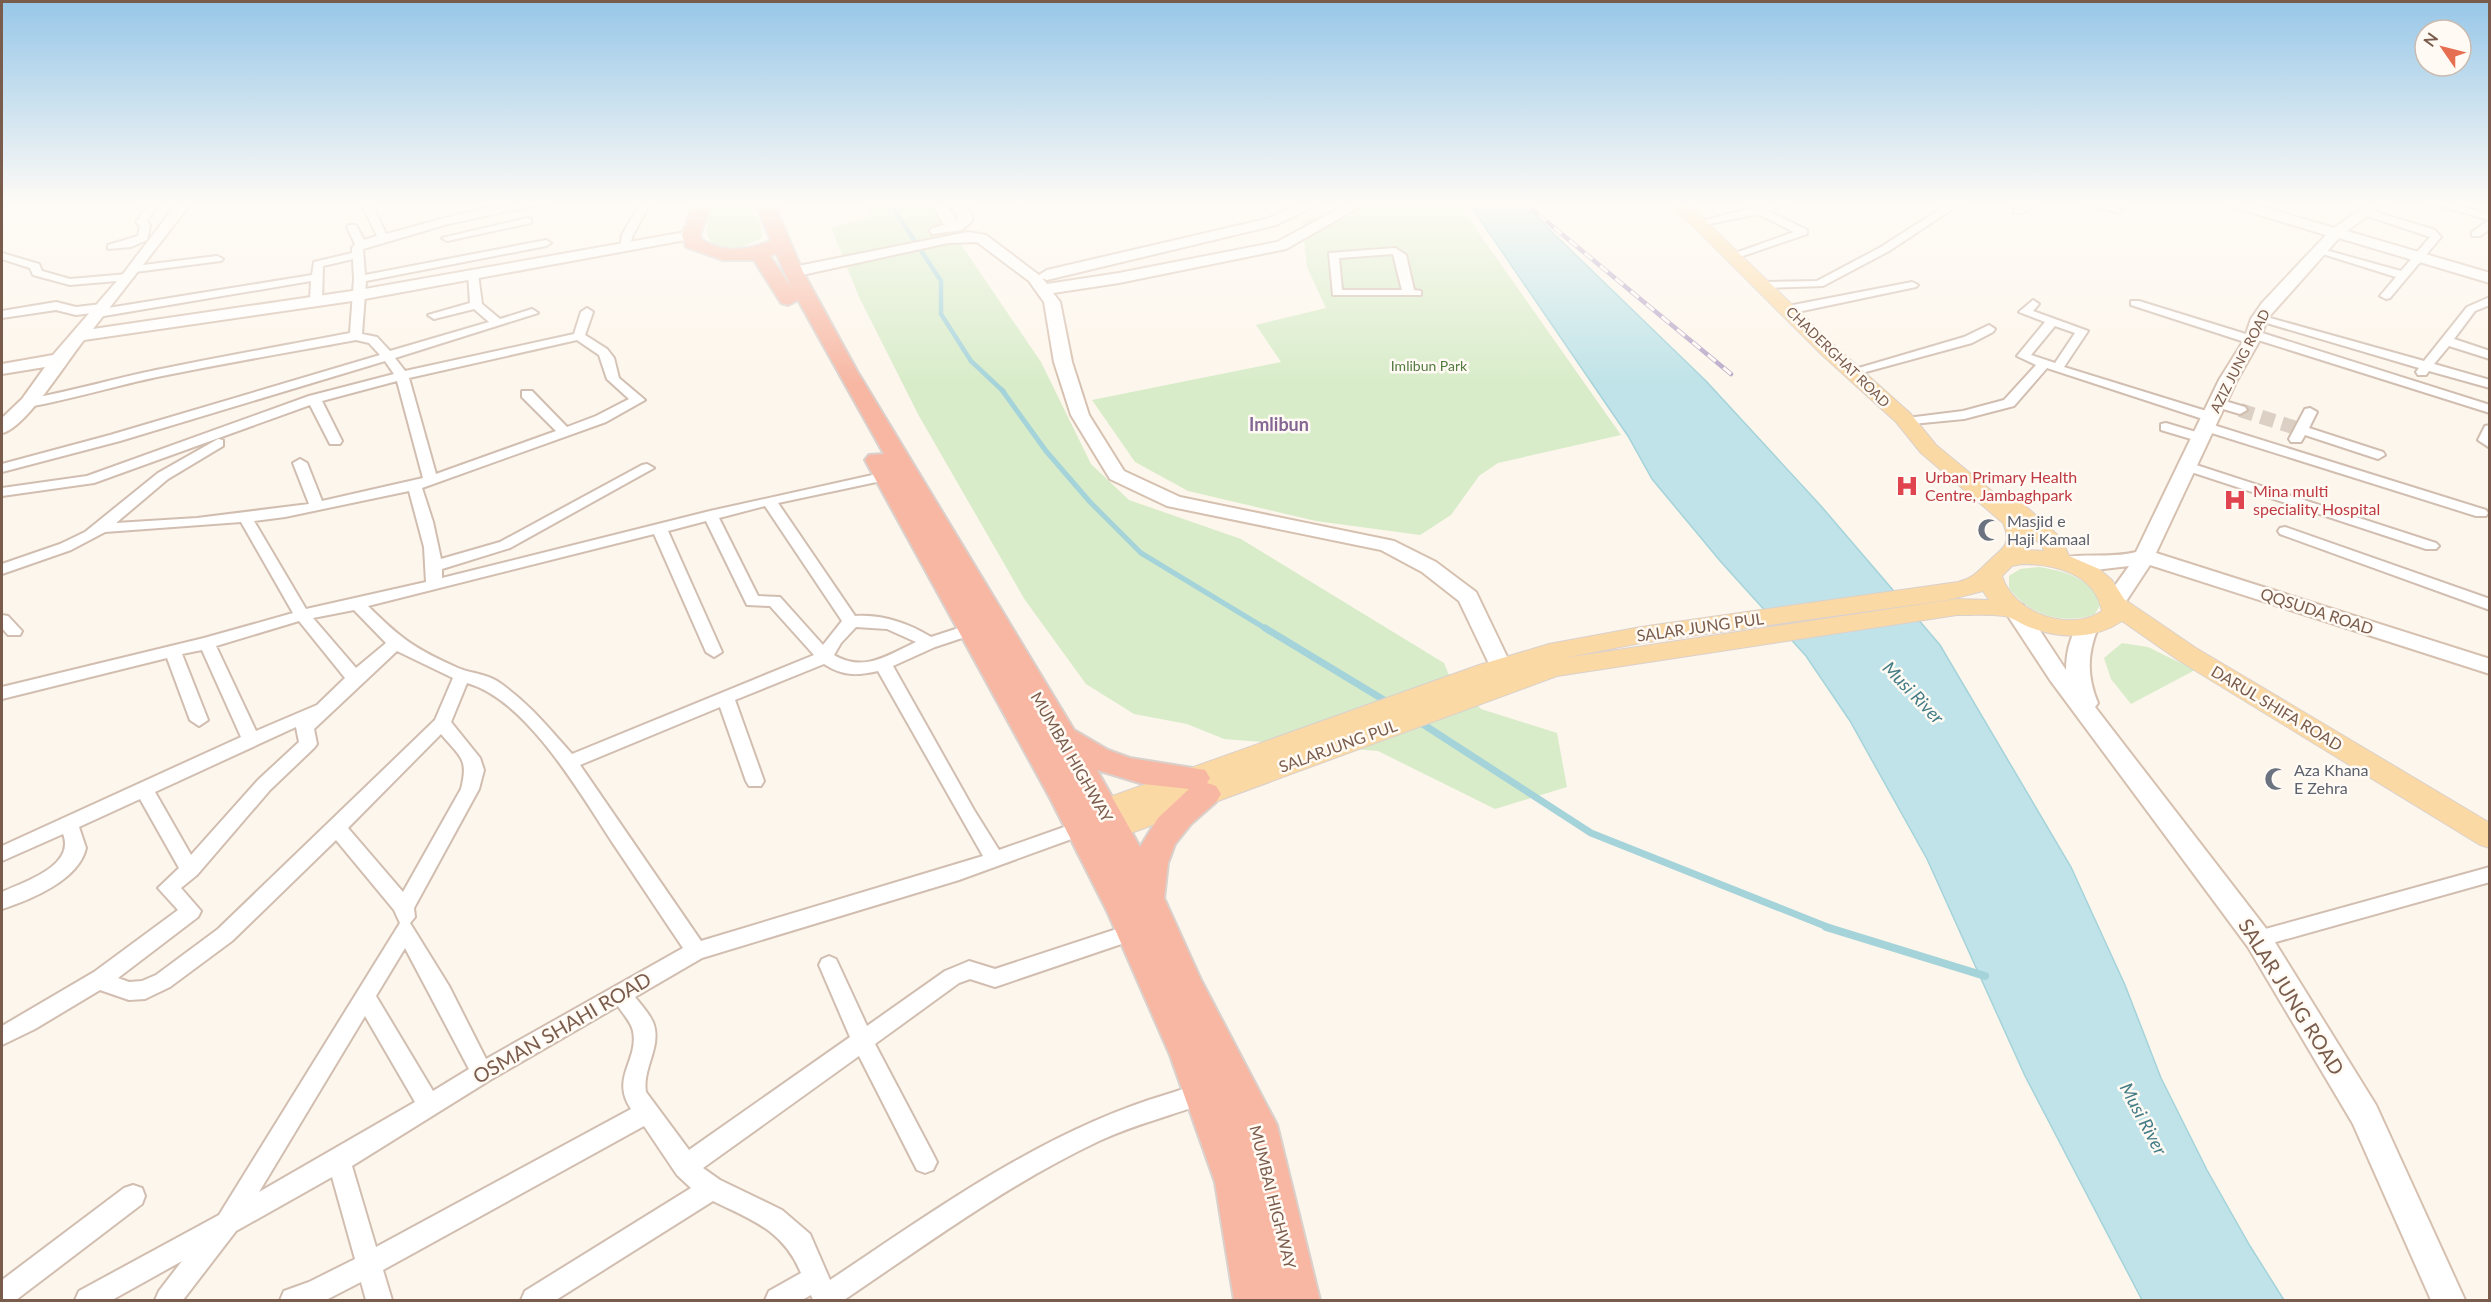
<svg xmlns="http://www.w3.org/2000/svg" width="2491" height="1302" font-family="Lato,sans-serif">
  <rect width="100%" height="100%" fill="#fdf6ec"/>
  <g fill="#d8ecc9">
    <path d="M710,202H748L760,223L762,238L739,248L713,246L706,232Z"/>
    <path d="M866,202H932L1041,362L1091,464L1129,500L1241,539L1444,663L1448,673L1481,709L1557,733L1567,787L1495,809L1378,751L1224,739L1187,724L1134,714L1086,684L1025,600L919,416L859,297L831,227L870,218Z"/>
    <path d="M1379,202H1457L1621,435L1498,463L1479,476L1451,515L1420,535L1316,521L1188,491L1135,462L1092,400L1281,362L1256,325L1326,308L1307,267L1302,221Z"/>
    <path d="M2039,567C2065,571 2090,578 2101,604L2095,614C2063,626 2029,615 2009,588V576L2020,569Z"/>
    <path d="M2122,643L2148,647L2195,670L2131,704L2111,679L2104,658Z"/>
  </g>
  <path fill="#bfe3e8" stroke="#a5d3da" stroke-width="1.5" d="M1468,202H1521L1706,381L1821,506L1940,645L2071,867L2125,985L2161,1078L2207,1170L2250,1246L2284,1300H2142L2025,1076L1927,859L1850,721L1806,656L1721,562L1652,479L1628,436Z"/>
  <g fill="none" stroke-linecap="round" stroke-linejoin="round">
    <path stroke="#a5d3da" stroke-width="4.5" d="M889,202L941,281V314L971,361L1004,392"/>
    <path stroke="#a5d3da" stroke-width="5" d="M1002,390L1046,451L1090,502L1141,553L1268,630"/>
    <g stroke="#a5d3da" stroke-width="7">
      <path d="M1265,628L1389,703"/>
      <path d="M1418,721L1591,833L1830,928"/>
    </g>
    <path stroke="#a5d3da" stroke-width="8" d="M1826,927L1985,976"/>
    <path stroke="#dcd0c4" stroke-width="14" stroke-dasharray="14 8" stroke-linecap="butt" d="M2240,410L2299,429"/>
    <g stroke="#d1beb0" stroke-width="4">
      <g id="street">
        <path d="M150,202H160L147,221L150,225L147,240L131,247L108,249V245L138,236L140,226L136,222Z"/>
        <path d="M361,202H371L386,234C435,221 501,200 551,202L448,224L363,249L365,275L546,240L551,243L546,246L366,281L362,334L377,337L390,351L489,322L474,309L434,319L428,315L470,303L468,272L478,274L482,304L500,319L532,309L538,313L395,358L405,371L574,334L581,312L587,308L593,312L585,335L607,349L614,358L619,378L645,400L606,422L422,488L433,522L441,559L500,542L642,465L647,464L654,468L510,548L442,569V578L710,511L895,470L900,471V477L778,503L855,616C882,614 908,623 931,637L971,624L979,629L977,633L935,647L893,666L974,810L999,850L1070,825L1077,827L1080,832L1077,837L959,880L702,958L635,997C641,1005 651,1015 654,1025C661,1048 642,1069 646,1092L689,1150L850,1037L819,965L822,959L829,956L836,959L867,1026L945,971L962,964L969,961L995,969L1132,924L1139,926L1142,932L1139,938L995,987L970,979L959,983L875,1044L933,1154L937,1162L933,1170L925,1173L917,1170L859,1056L703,1168L720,1180L782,1210L810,1234L830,1280C937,1209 1043,1131 1168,1094C1181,1090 1197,1082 1211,1087L1214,1094L1211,1101C1174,1115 1135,1124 1099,1141C1008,1184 927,1244 844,1300H813L811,1295L802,1300H765L769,1291L801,1273C783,1230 752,1220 713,1201L556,1300H521L525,1291L691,1188L677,1175L644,1126L383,1270L392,1300H366L361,1282L326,1300H280L284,1291L309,1282L355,1259L332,1177L236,1231L183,1300H155L159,1291L182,1261L112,1300H75L79,1291L219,1215L400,923L394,910L336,840L232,941L170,987L145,999L129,1000L100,990L35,1029L2,1045V1026L94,972L178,910L158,888L179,868L140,799L79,827L86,848C79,880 30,900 2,909V892C24,882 76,866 63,834L2,861V846L241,737L202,650L182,654L208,720L199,726L190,720L167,658L2,699V687L204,638L293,613L241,522L105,532L71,550L2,574V564L60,544L85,532L158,473L218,439L223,440V446L168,479L116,523L197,518L309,504L293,463L300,459L307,463L322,501L423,478L397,381L322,401L342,441L340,444H330L310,405L94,483L2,496V488L87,476L309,396L394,374L385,361L120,441L2,472V464L110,435L380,355L369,343L356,340C291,352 226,363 162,376C117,385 74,399 28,407L21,403L28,399C73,391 116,378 161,369C224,356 287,345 350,333L354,279L353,259L323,266L322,301L316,304L310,301L311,281L98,317L92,313L76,315L56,310L2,318V311L56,302L76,307L102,304L108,308L312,275L314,262L352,253V248L355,244L347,227L348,225H356L364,240L377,236ZM577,340L599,355L607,379L629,399L596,416L567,427L532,391H522V397L556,431L436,474L409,378ZM409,491L424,547L426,582L306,609L254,521L285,517ZM765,506L842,621L823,645L780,597L758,596L719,518ZM706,521L747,605L770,606L814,655L572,754C548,727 527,701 497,681C486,674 470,673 458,668C415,649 401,639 368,606L654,534L706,652L714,657L722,652L668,531ZM354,610L386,643L356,668L313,618ZM299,621L345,678L317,705L256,731L216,646ZM856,627L887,629L916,642C888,655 864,673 834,655L841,643ZM397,651L453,678L435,720L218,929L156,975L142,981L129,982L118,978L198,917L201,911L181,888L197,875L270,790L314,748L317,744L314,729ZM824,664C843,676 856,676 878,671L983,856L701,941L580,765L720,707L746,781L749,786H761L764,781L735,700ZM467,683C526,699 580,793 612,842C636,877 659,913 683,948L486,1059L449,986L410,923L415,917L414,908L479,789L484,770L480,758L451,722ZM296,727L299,742L258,780L191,855L155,792ZM441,734C460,757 469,758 461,789L403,892L348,828ZM405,948L469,1069L433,1091L376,996ZM618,1006C623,1014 631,1022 633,1031C639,1061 610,1077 631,1109L376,1247L352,1166L490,1080ZM365,1016L415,1102L259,1192Z"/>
        <path d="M641,202H651L633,235L629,247L620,249L622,235Z"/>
        <path d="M1776,202H1791L1768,211L1807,230V234L1737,258L1727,256L1794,232L1758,214L1699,226L1694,223Z"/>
        <path d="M1951,202H1963L1889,251L1823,286L1763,288L1757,285L1763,282L1817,281L1881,247Z"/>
        <path d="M2027,202H2039L2022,213H2014V209Z"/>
        <path d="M2082,202H2098L2123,210L2118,213Z"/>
        <path d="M2426,202H2442L2490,214V229L2480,236H2472V232L2489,220Z"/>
        <path d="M2366,209L2435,230L2441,237L2390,298L2386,299L2380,296L2396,277L2313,251L2318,248L2401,271L2430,237L2362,214V210Z"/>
        <path d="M527,218L531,219V223L447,241L442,238Z"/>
        <path d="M1395,248L1406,255L1414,290L1421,291V295H1333L1329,253ZM1393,254L1402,290H1342L1339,258Z"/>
        <path d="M2,253L39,264L42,271L70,279L128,274L134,277L128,280L70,285L33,275L30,268L2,259Z"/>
        <path d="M217,256L223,259L221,261L135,272L129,269L135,266Z"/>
        <path d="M1912,282L1918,285L1916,287L1788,314L1782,310L1788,306Z"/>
        <path d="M2490,297V305L2475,311L2454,339L2490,351V359L2449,346L2434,364L2490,380V388L2429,371L2426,375H2418L2416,372L2419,368L2253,319L2263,316L2424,361L2467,307Z"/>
        <path d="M2033,300L2039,304L2033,311L2088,331L2064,367L2216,414L2218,417L2211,421L2206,420L2047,368L2014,406L1964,419L1902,425V419L1907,418L1963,411L2004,400L2036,365L2017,356L2045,322L2019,312ZM2055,326L2075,333L2055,363L2031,355Z"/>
        <path d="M2131,301H2139L2249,335L2251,332H2259L2490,405V413L2258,340L2256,343H2248L2131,305Z"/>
        <path d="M1989,325L1995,329L1993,332L1972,343L1851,376L1845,372L1964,337Z"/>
        <path d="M2218,399L2245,407L2247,410L2240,414L2213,406L2211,403Z"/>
        <path d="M2310,408L2317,412L2309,428L2383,452L2385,455L2378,459L2305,435L2301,442H2291L2289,439L2305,409Z"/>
        <path d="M2166,423L2206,435L2208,438L2201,442L2161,430V424Z"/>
        <path d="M2207,423L2486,510L2488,513L2486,516H2476L2202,430V424Z"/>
        <path d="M2490,425V448L2478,440L2485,426Z"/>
        <path d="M2187,462L2436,543L2439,546L2436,549H2426L2182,469V463Z"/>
        <path d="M2285,527L2490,599V610L2280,534L2278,531L2280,528Z"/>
        <path d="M2,615L8,616L22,631L20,635H8L2,628Z"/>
        <path d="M2490,867V882L2258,947L2251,945L2248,939L2251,933L2258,931Z"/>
        <path d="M133,1185L142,1188L145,1196L142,1204L16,1300H2V1280L124,1188Z"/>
      </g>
    </g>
    <g stroke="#d6c0b0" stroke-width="4">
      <g id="secondary">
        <path d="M178,202H192L93,329L359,290L691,231L698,235L691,239L359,300L84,340C67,361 25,429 2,433V418L22,399L45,367L2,374V364L53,355L123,274Z"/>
        <path d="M931,202H945L956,221L958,215L949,202H963L972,215V221L962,230L932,234L930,231L932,228L944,225Z"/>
        <path d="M1305,202H1323L1276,225L1047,280L1042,278L1047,284L1119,273L1277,242L1351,202H1368L1286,249L1119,283L1053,293L1060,302L1072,362L1089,415L1124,471L1180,497L1394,541L1436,562L1476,592L1511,665L1508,670L1500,673L1492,670L1459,601L1422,572L1381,550L1167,506L1110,479L1071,415L1054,362L1044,302L1029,281L977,242L948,243L793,277L785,272L793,267L968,232L986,235L1039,275L1047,270L1266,219Z"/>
        <path d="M2224,202H2246L2334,228L2371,202H2387L2347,231L2490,273V283L2339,238L2267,319L2260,340L2237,380L2156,553L2490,659V674L2150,565L2123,606H2107L2104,601L2129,566L2095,570L2057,567L2054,563L2057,559C2081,552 2109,559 2136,552L2219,380L2244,340L2251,319L2262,303L2326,235L2226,205Z"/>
        <path d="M2015,603L2023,605L2066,670C2066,653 2070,637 2079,623H2095L2098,628C2087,654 2087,677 2098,703L2095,707L2268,931L2376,1105L2465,1300H2431L2353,1124L2248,947L2050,680L2004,610L2007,605Z"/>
      </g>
    </g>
    <g stroke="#dad1cd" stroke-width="2">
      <path id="primary" d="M1669,202H1686L1836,347L1910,413L1936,445L2004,501H2020L2061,538L2069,556L2099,569L2112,580L2124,599L2196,648L2490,823V848L2480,845L2178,660L2122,621C2094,640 2060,639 2029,627C2021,624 2012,617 2004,616C1989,614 1972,615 1957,615L1557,676L1104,843L1094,846L1084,843L1079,835L1084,827L1076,825L1071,817L1076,809L1479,665L1549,644L1641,627L1958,582C1974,578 1979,570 1990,560C2004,547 2012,544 2003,523L1921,453L1896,422L1822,355ZM2030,534L2042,546L2044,551L2027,550ZM2022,564C2055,564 2095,574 2102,611C2070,633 2013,613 2002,576L2012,566ZM1983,591L1989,600L1957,599L1564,658L1641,643L1948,600Z"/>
    </g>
    <g stroke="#dad1cd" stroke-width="4">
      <path id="highway" d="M694,202H712L700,235L702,240C726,254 746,250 771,241L755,202H773L803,272L857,371L1074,730L1108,750L1130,758L1205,770L1210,778L1207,783L1216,786L1221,794L1216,802L1191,824L1175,844L1168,863L1164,898L1201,980L1277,1125L1320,1300H1234L1215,1182L1170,1055L1107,911L1050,798L865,460L869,455L884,454L798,300L788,305L781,303L754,260H723L686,247L682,235ZM776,253L792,289L770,256ZM1097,770L1143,784L1189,789L1158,818L1140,847Z"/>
    </g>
    <use href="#street" fill="#fff" fill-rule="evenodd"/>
    <use href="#secondary" fill="#fff" fill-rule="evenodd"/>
    <use href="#primary" fill="#fbd9a5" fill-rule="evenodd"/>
    <use href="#highway" fill="#f7b7a3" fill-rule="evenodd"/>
    <g stroke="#b9a8c9" stroke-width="4.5">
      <path id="rail" d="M1523,202L1731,374"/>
    </g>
    <use href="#rail" stroke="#fffaf3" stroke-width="3" stroke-dasharray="10" stroke-linecap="butt"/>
  </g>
  <linearGradient id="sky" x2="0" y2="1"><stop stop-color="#97c7e8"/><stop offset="0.53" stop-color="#fefbf6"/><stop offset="1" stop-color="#fefbf6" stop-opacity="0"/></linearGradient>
  <rect width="2491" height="384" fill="url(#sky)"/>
  <defs>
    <g id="hospital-bare" transform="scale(1.8)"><path d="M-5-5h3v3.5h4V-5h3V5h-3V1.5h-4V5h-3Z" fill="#e0444e" stroke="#fffaf3" stroke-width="2.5" paint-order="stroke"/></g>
    <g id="mosque-bare" transform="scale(1.8)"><path d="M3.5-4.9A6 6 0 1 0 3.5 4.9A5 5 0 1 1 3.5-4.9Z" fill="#6b7280" stroke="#fffaf3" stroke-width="2.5" paint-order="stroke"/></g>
  </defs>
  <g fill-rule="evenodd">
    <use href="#hospital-bare" x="1907" y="486"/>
    <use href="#hospital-bare" x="2235" y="500"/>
    <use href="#mosque-bare" x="1989" y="530"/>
    <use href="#mosque-bare" x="2276" y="779"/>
  </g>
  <g text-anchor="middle" stroke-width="5" stroke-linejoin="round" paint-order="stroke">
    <g font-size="14" fill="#7a5c4d" stroke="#fffaf3">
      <text transform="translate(1838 357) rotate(44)" y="5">CHADERGHAT ROAD</text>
      <text transform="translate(2240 361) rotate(-63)" y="5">AZIZ JUNG ROAD</text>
    </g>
    <g font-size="14" fill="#537a41" stroke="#fffaf3">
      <text x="1429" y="371">Imlibun Park</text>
    </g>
    <g font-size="16" fill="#be3a42" stroke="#fffaf3" text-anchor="start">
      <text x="1925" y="483">Urban Primary Health<tspan x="1925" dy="18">Centre, Jambaghpark</tspan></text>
      <text x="2253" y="497">Mina multi<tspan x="2253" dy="18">speciality Hospital</tspan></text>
    </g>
    <g font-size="16" fill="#5b616d" stroke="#fffaf3" text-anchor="start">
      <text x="2007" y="527">Masjid e<tspan x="2007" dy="18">Haji Kamaal</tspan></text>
      <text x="2294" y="776">Aza Khana<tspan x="2294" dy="18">E Zehra</tspan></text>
    </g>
    <g font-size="16" fill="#7a5c4d" stroke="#fffaf3">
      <text transform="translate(2317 611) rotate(18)" y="6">QQSUDA ROAD</text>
      <text transform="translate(1700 627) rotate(-8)" y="6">SALAR JUNG PUL</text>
      <text transform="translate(2277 708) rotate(31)" y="6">DARUL SHIFA ROAD</text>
      <text transform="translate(1338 746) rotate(-20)" y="6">SALARJUNG PUL</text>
      <text transform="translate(1072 757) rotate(60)" y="6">MUMBAI HIGHWAY</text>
      <text transform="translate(1273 1197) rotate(76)" y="6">MUMBAI HIGHWAY</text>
    </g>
    <g font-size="18" font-weight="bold" fill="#846695" stroke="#fffaf3">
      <text x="1279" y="431">Imlibun</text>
    </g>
    <g font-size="18" font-style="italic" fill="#437c86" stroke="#fffaf3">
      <text transform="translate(1913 693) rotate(46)" y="6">Musi River</text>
      <text transform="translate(2143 1119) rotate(62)" y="6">Musi River</text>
    </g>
    <g font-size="20" fill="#7a5c4d" stroke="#fffaf3">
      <text transform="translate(2291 997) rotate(58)" y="7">SALAR JUNG ROAD</text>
      <text transform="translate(562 1028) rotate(-30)" y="7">OSMAN SHAHI ROAD</text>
    </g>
  </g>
  <rect width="2491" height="1302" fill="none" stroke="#7a5c4d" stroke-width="6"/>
  <g transform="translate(2443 48) rotate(305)"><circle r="28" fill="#fffaf3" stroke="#cabbb1" stroke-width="1.5"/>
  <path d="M0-4.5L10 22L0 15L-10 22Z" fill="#e76f51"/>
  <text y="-9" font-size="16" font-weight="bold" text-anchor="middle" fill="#7a5c4d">N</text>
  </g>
</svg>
